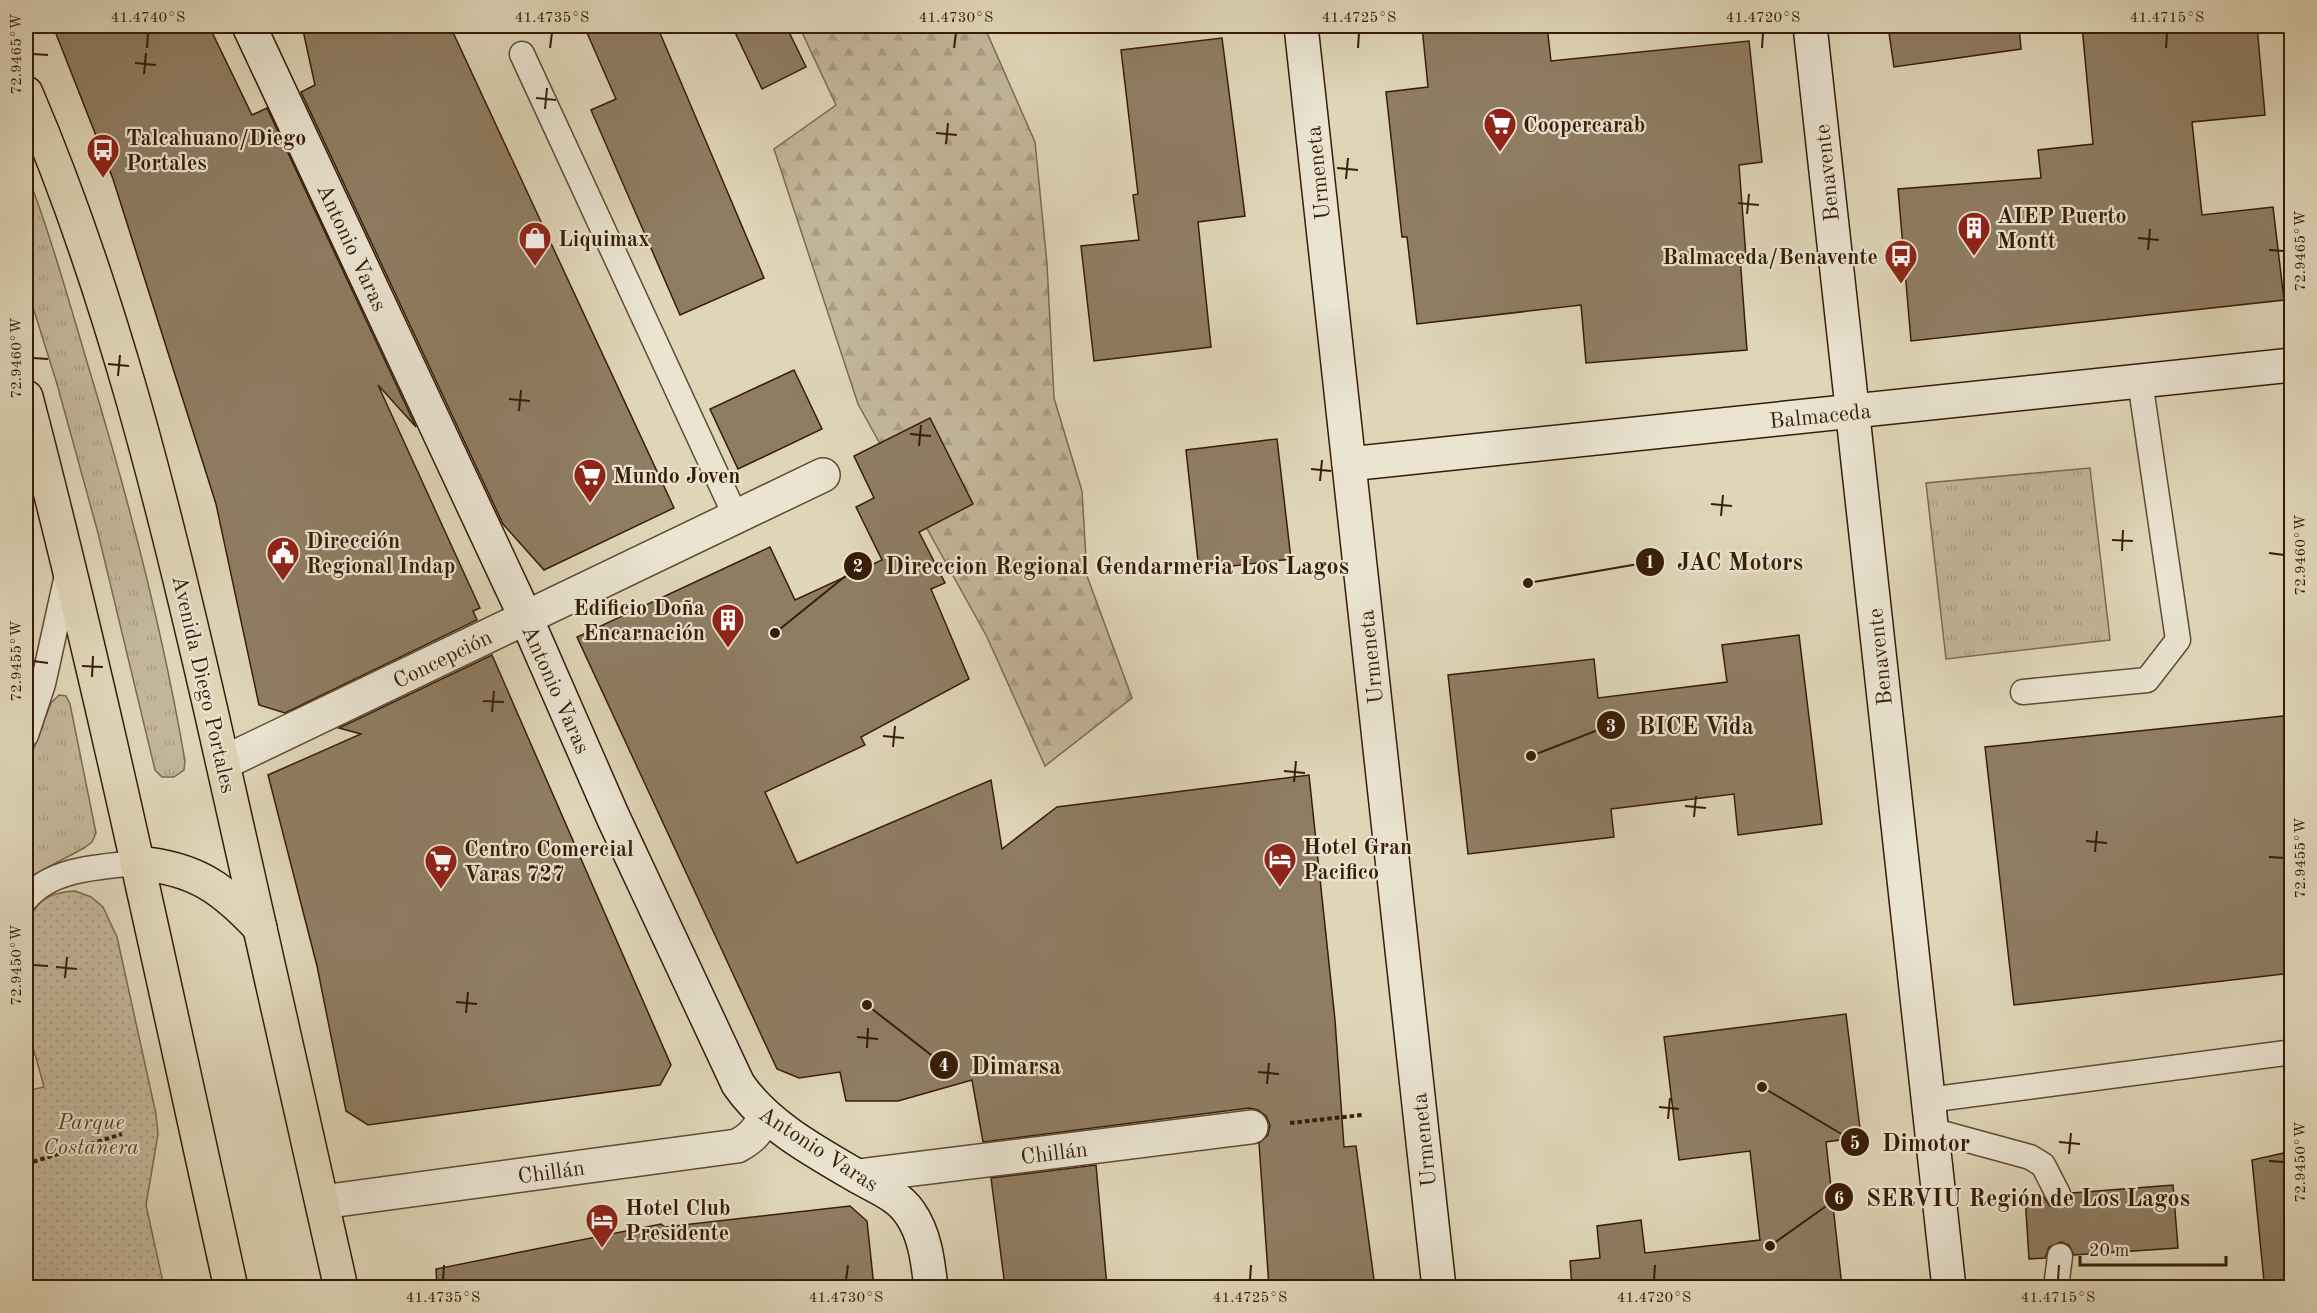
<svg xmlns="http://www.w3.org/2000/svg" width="2317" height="1313" font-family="'Old Standard TT',serif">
  <defs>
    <pattern id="grass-tufts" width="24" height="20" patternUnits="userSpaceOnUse" patternTransform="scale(1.5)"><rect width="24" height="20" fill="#c3b69a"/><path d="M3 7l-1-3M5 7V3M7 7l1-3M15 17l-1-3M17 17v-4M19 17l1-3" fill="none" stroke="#a89c83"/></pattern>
    <pattern id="forest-firs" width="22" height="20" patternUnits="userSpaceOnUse" patternTransform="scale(1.5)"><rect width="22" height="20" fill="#c3b69a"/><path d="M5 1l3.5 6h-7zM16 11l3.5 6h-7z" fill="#a89c83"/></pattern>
    <pattern id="park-dots" width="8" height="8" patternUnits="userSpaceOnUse" patternTransform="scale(1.5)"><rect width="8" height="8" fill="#c3b69a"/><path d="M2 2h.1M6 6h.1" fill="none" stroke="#a89c83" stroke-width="1.8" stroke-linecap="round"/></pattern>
  </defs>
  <rect width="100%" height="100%" fill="#dfd6b8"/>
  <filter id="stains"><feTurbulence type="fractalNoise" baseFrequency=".00333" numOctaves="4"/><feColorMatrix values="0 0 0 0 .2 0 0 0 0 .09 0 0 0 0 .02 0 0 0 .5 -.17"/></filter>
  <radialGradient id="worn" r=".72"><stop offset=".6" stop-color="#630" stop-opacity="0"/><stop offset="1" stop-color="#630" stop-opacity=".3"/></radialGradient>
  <g fill="url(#grass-tufts)" stroke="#7e6950" stroke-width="1.5">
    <path d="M26,171C50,233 68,298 87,362C127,493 162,626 185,761L184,770L174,777H162L155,770L98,533L57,384L26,285Z"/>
    <path d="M2090,468L2110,640L1946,659L1926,483Z"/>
    <path d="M59,695L66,696L70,704L96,833L92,842L84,848L26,879V769L51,703Z"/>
  </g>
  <path fill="url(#forest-firs)" stroke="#7e6950" stroke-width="1.5" d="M799,26H984L1035,142L1047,264L1054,398L1082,491L1087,576L1132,698L1045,766L987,637L858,404L774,149L836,105Z"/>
  <path fill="url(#park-dots)" stroke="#7e6950" stroke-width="1.5" d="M75,891L91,897L103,907L117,937L156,1114L158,1134L146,1205L164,1287H26V1091L44,1087C38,1063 29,1038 26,1014C23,993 23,926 35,909C44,895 60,892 75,891Z"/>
  <g fill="#8f7d63" stroke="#381c07" stroke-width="1.5">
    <path d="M53,26H209L252,115L267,108L416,427L378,385L480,608L473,611L477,620L285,713L259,705L216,504L113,179Z"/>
    <path d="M302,26H450L674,508L544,570L503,524L301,92L315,85Z"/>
    <path d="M584,26H657L764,278L680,315L591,110L616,99Z"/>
    <path d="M732,26H786L806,67L762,89Z"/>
    <path d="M1422,26H1547L1551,61L1749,41L1762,162L1739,165L1746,257H1740L1747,350L1586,363L1581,305L1417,324L1407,237H1402L1386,92L1428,87Z"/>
    <path d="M1888,26H2019L2021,49L1894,67Z"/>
    <path d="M2082,26H2257L2265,115L2192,122L2202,215L2273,207L2284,300L1911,341L1898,189L2041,178L2038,150L2093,144Z"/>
    <path d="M1222,38L1245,216L1198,222L1211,347L1094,361L1081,246L1139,240L1133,195L1138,194L1121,50Z"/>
    <path d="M794,370L822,429L738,469L710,409Z"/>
    <path d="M930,418L973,504L919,532L945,583L931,589L969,679L861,737L865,745L765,792L797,863L991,780L1002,849L1057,807L1309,775L1335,1020L1344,1147L1356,1146L1375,1287H1269L1259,1143L1268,1135L1270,1125L1266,1116L1258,1110L1249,1108L983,1142L972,1080L898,1101H846L840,1072L799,1078L777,1069L577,637L770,547L795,600L882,560L856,507L874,498L854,456Z"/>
    <path d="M1277,439L1291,559L1199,570L1186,450Z"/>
    <path d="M1799,635L1822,824L1738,835L1734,794L1611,809L1614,837L1468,854L1448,675L1594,659L1598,698L1727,682L1722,645Z"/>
    <path d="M492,655L671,1065L660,1085L368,1125L346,1111L317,966L268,775L361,734L339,728Z"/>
    <path d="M2292,715V973L2014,1005L1985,747Z"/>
    <path d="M1846,1014L1861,1137L1826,1142L1842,1287H1572L1570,1261L1600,1258L1597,1226L1641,1220L1645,1253L1760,1240L1750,1151L1679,1160L1664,1037Z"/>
    <path d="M2292,1151V1279L2264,1281L2252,1160Z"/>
    <path d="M1096,1165L1107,1287H1005L991,1178Z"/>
    <path d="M2173,1185L2178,1248L2074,1255L2069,1245L2061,1242L2049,1247L2045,1258L2029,1259L2025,1196L2042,1195L2050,1206L2058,1208L2070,1202L2072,1193Z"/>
    <path d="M850,1206L867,1221L874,1287H437L436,1269L661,1224L665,1227Z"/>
  </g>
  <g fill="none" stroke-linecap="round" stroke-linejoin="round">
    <g stroke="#624a33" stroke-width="27">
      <g id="lane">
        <path d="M522,54L736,517"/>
        <path d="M2023,692L2147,680L2178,640L2140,381"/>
        <path d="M26,735L43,684L67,575"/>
        <path d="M26,899C52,868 99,867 137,863"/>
        <path d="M1928,1100L2292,1052"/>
        <path d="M1931,1130L2030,1157L2043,1165L2058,1194"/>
        <path d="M2056,1288L2060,1256"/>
      </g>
    </g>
    <g stroke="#624a33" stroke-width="36">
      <g id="street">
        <path d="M223,763L823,475"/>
        <path d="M858,1176L1251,1127"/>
        <path d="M322,1202L737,1146C752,1138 758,1131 765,1116"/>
      </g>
    </g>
    <g stroke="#381c07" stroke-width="36">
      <g id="secondary">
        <path d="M249,26L526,618L613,817L738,1084C766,1125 814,1151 857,1176C876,1187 898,1195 910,1213C925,1234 928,1262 931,1288"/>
        <path d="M1301,26L1439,1288"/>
        <path d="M1810,26L1949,1288"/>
        <path d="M1349,464L2292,365"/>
      </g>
    </g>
    <g stroke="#381c07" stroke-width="36">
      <g id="highway">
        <path d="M26,93C111,291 163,502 211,711C255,903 297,1096 341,1288"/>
        <path d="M26,397C103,692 165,990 231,1288"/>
        <path d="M137,863C194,868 222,887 260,928"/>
      </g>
    </g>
    <g stroke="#381c07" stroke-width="4" stroke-dasharray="4.5 3" stroke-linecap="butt">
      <path d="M1290,1123L1362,1115"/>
      <path d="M26,1164L122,1134"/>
    </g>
    <use href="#lane" stroke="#eae4d1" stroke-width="24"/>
    <use href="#street" stroke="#eae4d1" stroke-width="33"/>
    <use href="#secondary" stroke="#eae4d1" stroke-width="33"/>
    <use href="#highway" stroke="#dfd6b8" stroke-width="33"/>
  </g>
  <path fill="none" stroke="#381c07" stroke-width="2" d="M147,48L148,33M550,48L552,33M954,48L956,33M1358,48L1359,33M1762,48L1763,33M2166,48L2167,33M33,54L48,55M135,63L156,65M144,74L146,53M536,98L556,100M545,109L547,88M936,133L957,135M946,144L948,123M1337,168L1358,170M1346,179L1348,158M1738,203L1759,205M1747,214L1749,194M2138,238L2159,240M2148,250L2150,229M2269,250L2284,251M33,358L48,359M108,364L129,366M118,376L120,355M509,399L530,401M519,411L521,390M910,434L931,436M919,446L921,425M1311,469L1331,471M1320,481L1322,460M1711,504L1732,506M1721,516L1723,495M2112,540L2133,541M2122,551L2123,530M2269,553L2284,555M33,661L48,663M82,666L103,667M92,677L93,656M483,701L504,702M492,712L494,691M883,736L904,738M893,747L895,726M1284,771L1305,773M1294,782L1296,761M1685,806L1706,808M1694,817L1696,796M2086,841L2107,843M2095,852L2097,831M2269,857L2284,858M33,965L48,966M56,967L77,969M65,978L67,957M456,1002L477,1004M466,1013L468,992M857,1037L878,1039M867,1048L868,1028M1258,1072L1279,1074M1267,1084L1269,1063M1659,1107L1679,1109M1668,1119L1670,1098M2059,1142L2080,1144M2069,1154L2071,1133M2269,1161L2284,1162M443,1280L444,1265M846,1280L848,1265M1250,1280L1251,1265M1654,1280L1655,1265M2058,1280L2059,1265"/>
  <defs>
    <g id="supermarket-pin" transform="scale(1.725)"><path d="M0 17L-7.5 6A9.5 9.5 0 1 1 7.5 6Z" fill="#8f2418" stroke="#eae4d1"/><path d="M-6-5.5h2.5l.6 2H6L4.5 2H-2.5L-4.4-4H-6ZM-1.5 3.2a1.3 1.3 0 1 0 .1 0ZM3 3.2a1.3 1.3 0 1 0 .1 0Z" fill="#fff"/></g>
    <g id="bus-pin" transform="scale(1.725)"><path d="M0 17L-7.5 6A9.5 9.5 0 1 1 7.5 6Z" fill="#8f2418" stroke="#eae4d1"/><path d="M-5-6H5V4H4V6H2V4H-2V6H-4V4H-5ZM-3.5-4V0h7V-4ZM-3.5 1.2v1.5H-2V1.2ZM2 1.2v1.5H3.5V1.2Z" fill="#fff"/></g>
    <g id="building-pin" transform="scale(1.725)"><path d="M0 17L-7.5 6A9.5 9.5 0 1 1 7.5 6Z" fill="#8f2418" stroke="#eae4d1"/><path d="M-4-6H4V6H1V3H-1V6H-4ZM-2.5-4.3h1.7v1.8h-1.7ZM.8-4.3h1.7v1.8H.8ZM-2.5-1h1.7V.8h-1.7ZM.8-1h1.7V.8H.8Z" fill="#fff"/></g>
    <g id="shop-pin" transform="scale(1.725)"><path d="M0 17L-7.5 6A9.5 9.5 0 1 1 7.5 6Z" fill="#8f2418" stroke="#eae4d1"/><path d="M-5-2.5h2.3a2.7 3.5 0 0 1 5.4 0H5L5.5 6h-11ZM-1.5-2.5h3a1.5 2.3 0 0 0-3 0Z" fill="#fff"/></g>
    <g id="civic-pin" transform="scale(1.725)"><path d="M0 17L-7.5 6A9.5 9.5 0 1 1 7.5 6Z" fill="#8f2418" stroke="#eae4d1"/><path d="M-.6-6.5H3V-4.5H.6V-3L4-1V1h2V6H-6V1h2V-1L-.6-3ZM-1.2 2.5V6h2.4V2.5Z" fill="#fff"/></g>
    <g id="hotel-pin" transform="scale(1.725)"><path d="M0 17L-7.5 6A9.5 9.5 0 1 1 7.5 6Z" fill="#8f2418" stroke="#eae4d1"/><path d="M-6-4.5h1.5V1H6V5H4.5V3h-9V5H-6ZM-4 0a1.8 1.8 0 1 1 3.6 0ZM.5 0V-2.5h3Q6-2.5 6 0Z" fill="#fff"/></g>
  </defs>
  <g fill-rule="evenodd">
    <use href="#supermarket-pin" x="1500" y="124"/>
    <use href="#bus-pin" x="103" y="150"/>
    <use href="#building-pin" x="1974" y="228"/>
    <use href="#shop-pin" x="535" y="238"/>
    <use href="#bus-pin" x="1901" y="256"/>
    <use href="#supermarket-pin" x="590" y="475"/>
    <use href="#civic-pin" x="283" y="553"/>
    <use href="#building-pin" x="728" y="620"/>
    <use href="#hotel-pin" x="1280" y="859"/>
    <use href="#supermarket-pin" x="441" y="861"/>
    <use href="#hotel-pin" x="602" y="1220"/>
  </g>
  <g text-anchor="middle" stroke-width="4.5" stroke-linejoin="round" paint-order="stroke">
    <g font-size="22" font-weight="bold" fill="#381c07" stroke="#eae4d1" text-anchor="start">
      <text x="1523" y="132">Coopercarab</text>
      <text x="126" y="145">Talcahuano/Diego<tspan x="126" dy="25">Portales</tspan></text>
      <text x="1997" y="223">AIEP Puerto<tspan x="1997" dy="25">Montt</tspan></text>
      <text x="558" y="246">Liquimax</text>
      <text x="1878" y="264" text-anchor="end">Balmaceda/Benavente</text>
      <text x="613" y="483">Mundo Joven</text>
      <text x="306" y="548">Dirección<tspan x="306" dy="25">Regional Indap</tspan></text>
      <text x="705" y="615" text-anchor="end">Edificio Doña<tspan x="705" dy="25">Encarnación</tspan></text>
      <text x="1303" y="854">Hotel Gran<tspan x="1303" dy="25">Pacifico</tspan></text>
      <text x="464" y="856">Centro Comercial<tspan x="464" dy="25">Varas 727</tspan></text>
      <text x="625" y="1215">Hotel Club<tspan x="625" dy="25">Presidente</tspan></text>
    </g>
    <g font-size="22" fill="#381c07" stroke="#eae4d1">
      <text transform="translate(1317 173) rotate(-96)" y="8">Urmeneta</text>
      <text transform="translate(1826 173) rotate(-96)" y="8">Benavente</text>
      <text transform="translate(353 247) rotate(65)" y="8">Antonio Varas</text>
      <text transform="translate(1820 415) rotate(-6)" y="8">Balmaceda</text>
      <text transform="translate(1370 657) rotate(-96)" y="8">Urmeneta</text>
      <text transform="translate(1879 657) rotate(-96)" y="8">Benavente</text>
      <text transform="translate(442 658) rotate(-26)" y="8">Concepción</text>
      <text transform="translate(205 684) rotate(77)" y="8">Avenida Diego Portales</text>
      <text transform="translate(557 689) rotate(66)" y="8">Antonio Varas</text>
      <text transform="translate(1423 1140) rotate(-96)" y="8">Urmeneta</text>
      <text transform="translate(819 1148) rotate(33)" y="8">Antonio Varas</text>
      <text transform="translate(1054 1152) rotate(-7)" y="8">Chillán</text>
      <text transform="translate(551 1171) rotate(-8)" y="8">Chillán</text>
    </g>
    <g font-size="22" font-style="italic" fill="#5b422c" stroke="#eae4d1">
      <text x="91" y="1129">Parque<tspan x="91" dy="25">Costanera</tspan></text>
    </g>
  </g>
  <path fill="none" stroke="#381c07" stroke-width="2" d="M1528 583L1650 562M775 633L858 566M1531 756L1611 725M867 1005L944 1065M1762 1087L1855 1142M1770 1246L1839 1197"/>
  <g fill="#381c07" stroke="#eae4d1" stroke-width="2">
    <circle cx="1528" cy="583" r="6"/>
    <circle cx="775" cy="633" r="6"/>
    <circle cx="1531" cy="756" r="6"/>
    <circle cx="867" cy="1005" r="6"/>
    <circle cx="1762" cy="1087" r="6"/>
    <circle cx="1770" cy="1246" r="6"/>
    <circle cx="1650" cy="562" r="15"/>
    <circle cx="858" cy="566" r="15"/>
    <circle cx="1611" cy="725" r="15"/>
    <circle cx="944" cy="1065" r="15"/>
    <circle cx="1855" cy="1142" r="15"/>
    <circle cx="1839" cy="1197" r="15"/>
  </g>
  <g font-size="18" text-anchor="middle" font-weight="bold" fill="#fff">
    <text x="1650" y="568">1</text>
    <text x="858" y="572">2</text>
    <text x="1611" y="732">3</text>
    <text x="944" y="1071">4</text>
    <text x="1855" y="1149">5</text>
    <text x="1839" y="1204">6</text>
  </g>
  <g font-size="24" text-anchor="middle" font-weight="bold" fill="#381c07" stroke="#eae4d1" stroke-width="4.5" stroke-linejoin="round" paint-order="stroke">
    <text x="1740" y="570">JAC Motors</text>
    <text x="1117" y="574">Direccion Regional Gendarmeria Los Lagos</text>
    <text x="1696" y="734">BICE Vida</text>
    <text x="1016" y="1074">Dimarsa</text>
    <text x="1926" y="1151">Dimotor</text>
    <text x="2028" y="1206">SERVIU Región de Los Lagos</text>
  </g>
  <rect width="2317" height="1313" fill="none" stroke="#dfd6b8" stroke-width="66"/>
  <path d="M2080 1256v9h146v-9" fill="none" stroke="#381c07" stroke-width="3"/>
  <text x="2089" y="1256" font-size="18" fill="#381c07" stroke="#eae4d1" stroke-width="4.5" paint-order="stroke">20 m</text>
  <rect x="33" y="33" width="2251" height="1247" fill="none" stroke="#381c07" stroke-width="2"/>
  <g font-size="15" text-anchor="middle" fill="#381c07">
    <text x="148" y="22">41.4740°S</text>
    <text x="552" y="22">41.4735°S</text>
    <text x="956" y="22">41.4730°S</text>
    <text x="1359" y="22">41.4725°S</text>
    <text x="1763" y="22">41.4720°S</text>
    <text x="2167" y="22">41.4715°S</text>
    <text transform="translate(16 54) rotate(-90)" y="5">72.9465°W</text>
    <text transform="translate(2300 251) rotate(-90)" y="5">72.9465°W</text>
    <text transform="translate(16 358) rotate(-90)" y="5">72.9460°W</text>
    <text transform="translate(2300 555) rotate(-90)" y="5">72.9460°W</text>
    <text transform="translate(16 661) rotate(-90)" y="5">72.9455°W</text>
    <text transform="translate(2300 858) rotate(-90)" y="5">72.9455°W</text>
    <text transform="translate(16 965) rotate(-90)" y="5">72.9450°W</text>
    <text transform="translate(2300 1162) rotate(-90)" y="5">72.9450°W</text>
    <text x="443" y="1302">41.4735°S</text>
    <text x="846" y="1302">41.4730°S</text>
    <text x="1250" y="1302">41.4725°S</text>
    <text x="1654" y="1302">41.4720°S</text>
    <text x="2058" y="1302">41.4715°S</text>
  </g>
  <rect width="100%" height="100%" filter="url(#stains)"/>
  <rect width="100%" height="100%" fill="url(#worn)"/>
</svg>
